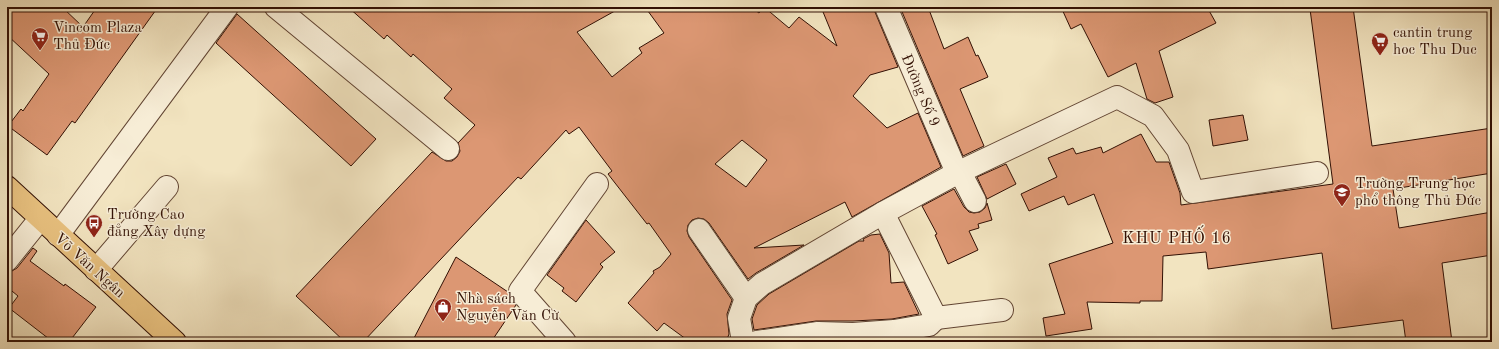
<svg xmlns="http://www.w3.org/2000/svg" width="1499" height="349" font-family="'Old Standard TT',serif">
  <rect width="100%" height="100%" fill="#f2e4c0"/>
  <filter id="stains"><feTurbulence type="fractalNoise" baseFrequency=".005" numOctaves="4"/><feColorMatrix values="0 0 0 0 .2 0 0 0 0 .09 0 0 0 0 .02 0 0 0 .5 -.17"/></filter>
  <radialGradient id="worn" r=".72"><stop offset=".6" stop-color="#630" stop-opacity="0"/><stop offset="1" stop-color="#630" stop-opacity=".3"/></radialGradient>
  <g fill="#dc9773" stroke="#321004" fill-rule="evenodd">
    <path d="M7,7H62L83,27L97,7H158L75,123L72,121L47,155L8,126L21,109L23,111L49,74L7,35Z"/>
    <path d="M348,7H622L577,32L612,77L642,53L639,48L664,33L645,7H751L759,13L764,7L789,28L799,17L837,46L821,7H874L875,12L898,67L870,75L853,96L887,128L918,113L941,167L852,217L845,202L754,248L804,245L756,273L748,279L709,223L704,219L698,218L692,220L688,225L687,231L689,237L732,300L727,314L729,334L726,342H690L664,323L657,331L628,303L654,273L653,271L660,267L671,254L649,223L647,224L608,174L612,171L579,127L569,134L566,130L521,179L518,177L363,342H345L296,296L432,152L446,161H452L457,157L460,151L458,143L475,125L444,98L452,89L413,54L411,57L387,35L384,39ZM742,140L767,160L746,187L715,164Z"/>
    <path d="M900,7H928L944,49L968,37L976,56L978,55L988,77L960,89L984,146L963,156Z"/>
    <path d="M1061,7H1207L1216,23L1159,51L1173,97L1155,103L1147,99L1136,63L1108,77L1081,24L1071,29Z"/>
    <path d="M1325,7H1353L1372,146L1492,128V173L1393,189L1399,228L1492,212V255L1442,263L1452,342H1406L1403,320L1332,329L1322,253L1208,269L1206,252L1163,256L1162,301H1140V303L1087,302L1092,329L1046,336L1043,318L1065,314L1049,264L1113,243L1094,194L1068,205L1064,196L1029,211L1021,194L1057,177L1048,158L1073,148L1076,154L1101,147L1103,153L1141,134L1156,162H1169L1180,193L1181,205L1333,184L1310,9Z"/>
    <path d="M237,14L376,139L351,166L216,43Z"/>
    <path d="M1243,115L1248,140L1213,146L1209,120Z"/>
    <path d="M1006,164L1016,184L987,199L977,177Z"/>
    <path d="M954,189L964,207L969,212L974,213L980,212L985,208L987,203L992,220L978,224L979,228L969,231L978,250L948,264L935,235L937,234L922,206Z"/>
    <path d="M586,220L615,252L600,264L603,267L576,302L562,291L564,288L547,275Z"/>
    <path d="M880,234L889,253L891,283L904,282L919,314L892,319L853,321H816L754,330L752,319L757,305L769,294L859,241H864L863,239L871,235Z"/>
    <path d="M33,248L37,251L30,261L64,286L65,284L96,307L69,342H53L9,308L18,296L7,287V272L12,271L17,268Z"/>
    <path d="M456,257L508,292L510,299L516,305L491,342H412Z"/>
  </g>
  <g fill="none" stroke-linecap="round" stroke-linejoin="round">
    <g stroke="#624533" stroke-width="24">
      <g id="minor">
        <path d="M276,7L448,149"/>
        <path d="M886,7L957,173"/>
        <path d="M960,172L975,201"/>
        <path d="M883,213L936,318L1002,310"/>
        <path d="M699,230L746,298"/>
        <path d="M58,235L227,7"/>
        <path d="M7,260L40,219"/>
        <path d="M96,270L167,187"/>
        <path d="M565,342L520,291L597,184"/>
        <path d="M743,342L739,318L746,298L762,284L883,213L957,173L1117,97L1153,116L1178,150L1193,192L1317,173"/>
        <path d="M757,342L818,333L853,334L894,331L929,325L936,318"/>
      </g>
    </g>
    <g stroke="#321004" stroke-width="24">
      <path id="major" d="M7,187L175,342"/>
    </g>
    <use href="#minor" stroke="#f7edd6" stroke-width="22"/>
    <use href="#major" stroke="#e9c280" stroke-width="22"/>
  </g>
  <defs>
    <g id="supermarket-pin" transform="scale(0.9)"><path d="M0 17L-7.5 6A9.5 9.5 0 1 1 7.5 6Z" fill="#8f2418" stroke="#f7edd6"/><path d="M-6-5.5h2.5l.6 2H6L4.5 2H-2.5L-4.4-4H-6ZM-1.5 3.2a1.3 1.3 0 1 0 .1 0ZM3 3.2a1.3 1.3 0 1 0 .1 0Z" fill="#fff"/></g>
    <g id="school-pin" transform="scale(0.9)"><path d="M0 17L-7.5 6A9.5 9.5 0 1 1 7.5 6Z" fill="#8f2418" stroke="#f7edd6"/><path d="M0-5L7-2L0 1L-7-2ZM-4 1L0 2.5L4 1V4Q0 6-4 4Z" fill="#fff"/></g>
    <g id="bus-pin" transform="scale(0.9)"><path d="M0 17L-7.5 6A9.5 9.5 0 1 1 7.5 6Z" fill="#8f2418" stroke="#f7edd6"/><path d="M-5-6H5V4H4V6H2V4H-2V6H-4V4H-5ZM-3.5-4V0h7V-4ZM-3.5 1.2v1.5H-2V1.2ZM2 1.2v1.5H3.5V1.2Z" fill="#fff"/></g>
    <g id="shop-pin" transform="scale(0.9)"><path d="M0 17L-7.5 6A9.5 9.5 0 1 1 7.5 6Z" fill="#8f2418" stroke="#f7edd6"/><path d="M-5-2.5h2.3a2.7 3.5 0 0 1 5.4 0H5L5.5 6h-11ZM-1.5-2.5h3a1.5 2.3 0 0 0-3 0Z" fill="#fff"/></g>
  </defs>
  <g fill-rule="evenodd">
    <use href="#supermarket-pin" x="40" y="36"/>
    <use href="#supermarket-pin" x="1380" y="41"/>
    <use href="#school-pin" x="1342" y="192"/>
    <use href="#bus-pin" x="94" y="223"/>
    <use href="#shop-pin" x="443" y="307"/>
  </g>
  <g text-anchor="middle" stroke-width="3" stroke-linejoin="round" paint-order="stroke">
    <g font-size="15" fill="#321004" stroke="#f7edd6" text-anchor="start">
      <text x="53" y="32">Vincom Plaza<tspan x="53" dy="17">Thủ Đức</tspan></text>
      <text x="1393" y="37">cantin trung<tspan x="1393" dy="17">hoc Thu Duc</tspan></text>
      <text x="1355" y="188">Trường Trung học<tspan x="1355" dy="17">phổ thông Thủ Đức</tspan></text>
      <text x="107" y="219">Trường Cao<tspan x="107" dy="17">đẳng Xây dựng</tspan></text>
      <text x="456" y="303">Nhà sách<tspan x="456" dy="17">Nguyễn Văn Cừ</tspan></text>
    </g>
    <g font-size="15" fill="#321004" stroke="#f7edd6">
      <text transform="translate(921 90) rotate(67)" y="5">Đường Số 9</text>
      <text transform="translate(90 265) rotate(42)" y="5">Võ Văn Ngân</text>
    </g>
    <g font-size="16" letter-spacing="1" fill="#321004" stroke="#f7edd6">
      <text x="1177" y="243">KHU PHỐ 16</text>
    </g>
  </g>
  <rect width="1499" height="349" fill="none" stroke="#f2e4c0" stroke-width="24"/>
  <rect x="8" y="8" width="1483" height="333" fill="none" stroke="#321004" stroke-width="2"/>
  <rect x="12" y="12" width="1475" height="325" fill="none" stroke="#321004"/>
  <rect width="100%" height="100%" filter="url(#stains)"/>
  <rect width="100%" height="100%" fill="url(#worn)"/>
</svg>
